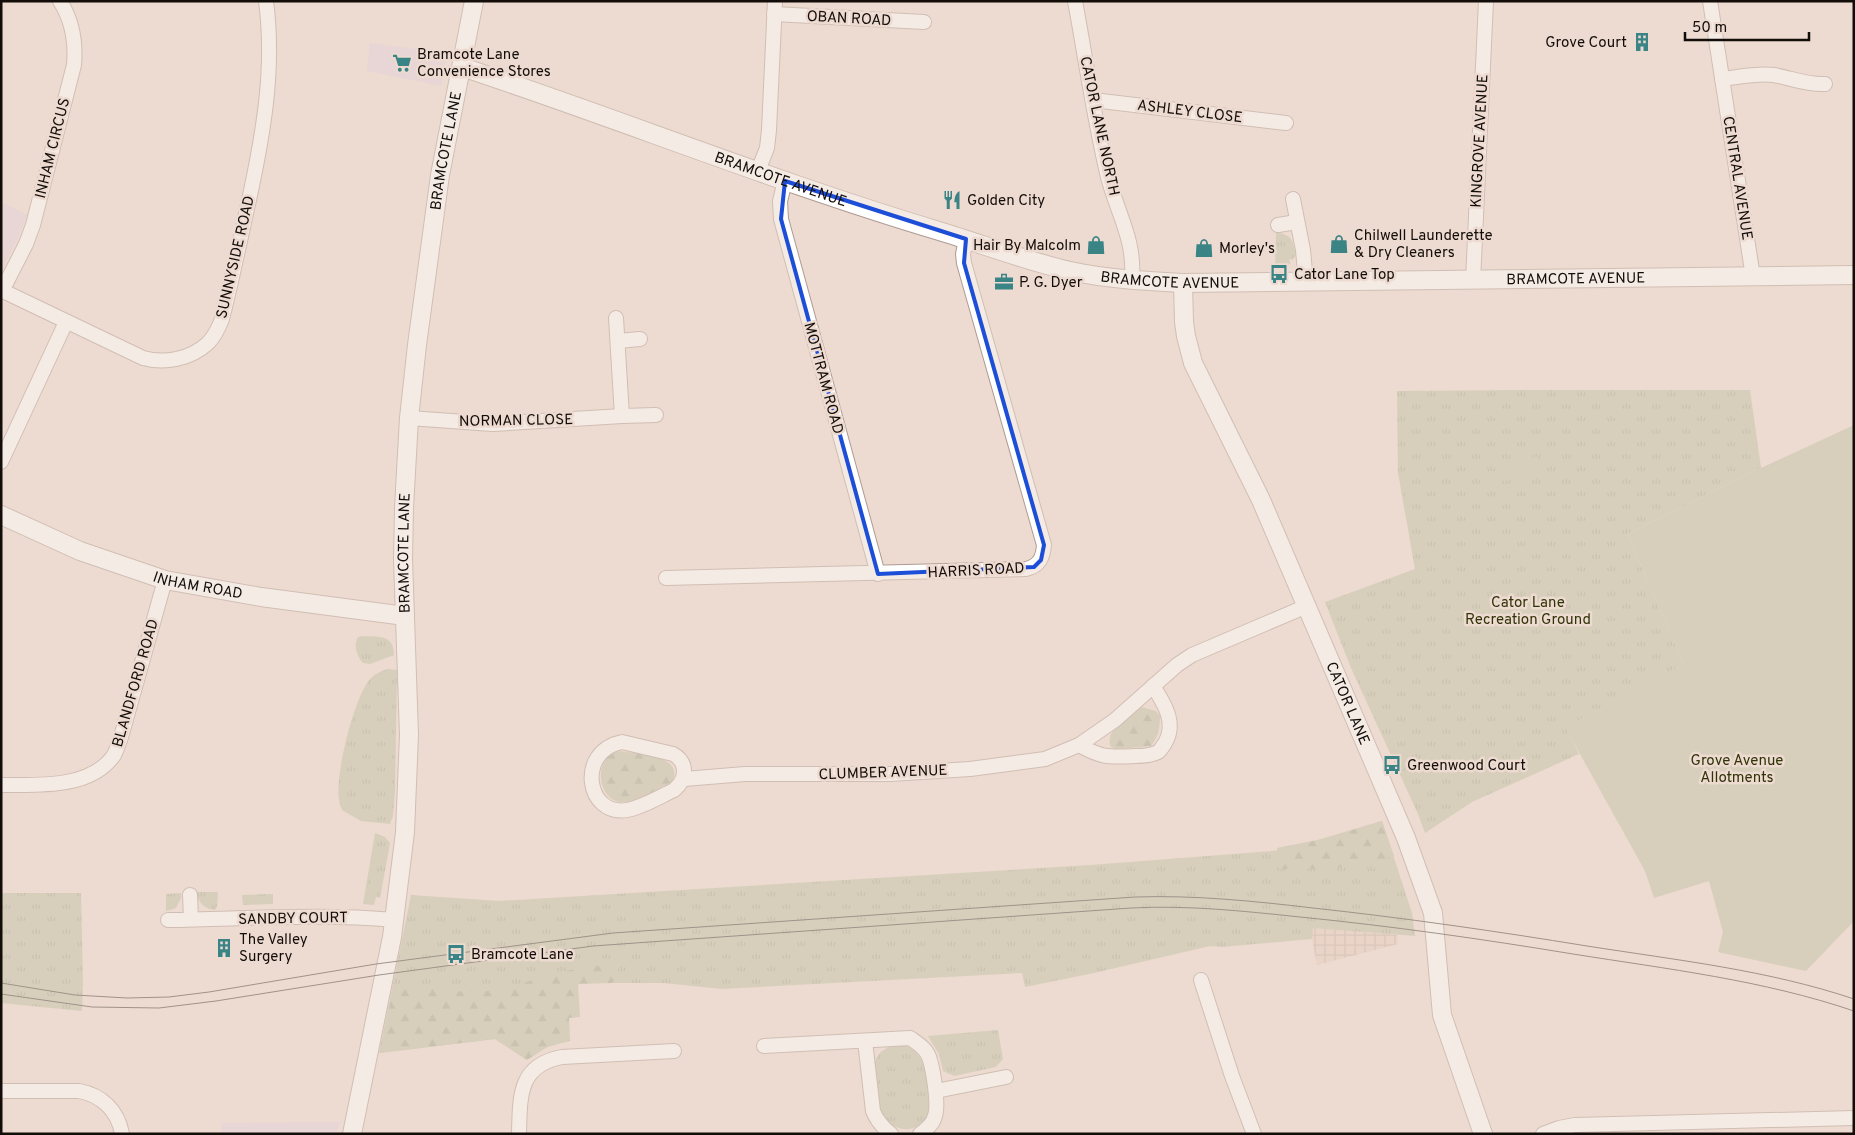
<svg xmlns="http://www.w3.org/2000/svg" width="1855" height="1135" font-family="Overpass,sans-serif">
  <defs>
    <pattern id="industrial-grid" width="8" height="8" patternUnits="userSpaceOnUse" patternTransform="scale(1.25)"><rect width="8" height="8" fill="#e6ccbe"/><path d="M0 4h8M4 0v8" fill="none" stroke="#c4aea2"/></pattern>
    <pattern id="grass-tufts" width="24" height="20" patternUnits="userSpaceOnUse" patternTransform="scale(1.25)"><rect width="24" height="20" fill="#bcc1a3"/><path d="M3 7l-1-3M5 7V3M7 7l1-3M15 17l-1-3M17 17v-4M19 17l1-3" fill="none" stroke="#a1a58b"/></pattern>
    <pattern id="forest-firs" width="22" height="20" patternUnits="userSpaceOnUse" patternTransform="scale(1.25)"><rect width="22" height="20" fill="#bcc1a3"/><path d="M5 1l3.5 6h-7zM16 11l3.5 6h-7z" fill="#a1a58b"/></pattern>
  </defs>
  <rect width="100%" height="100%" fill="#eddad0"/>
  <g fill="#e3cedc">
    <path d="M370,43L447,53L441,86L367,71Z"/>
    <path d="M1,202L27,215L16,242L1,271Z"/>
    <path d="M340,1122L337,1134H221L222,1123Z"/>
  </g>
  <path fill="url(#industrial-grid)" d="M1313,927L1397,935L1398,944L1317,965L1312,939Z"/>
  <g fill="url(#grass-tufts)">
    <path d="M1276,232C1293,236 1292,239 1296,255L1292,260L1290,259L1289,261L1291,262L1286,268H1275Z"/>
    <path d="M1534,390H1750L1761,468L1627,534L1684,664L1566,727L1579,754L1472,802L1425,833L1418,814L1351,668L1325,602L1415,569L1398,473L1397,391Z"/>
    <path d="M362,636C378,637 394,634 394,655L370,664L363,663C357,656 353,646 358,637Z"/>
    <path d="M387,669L397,670L395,791L393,816L390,824L361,821L342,810C341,807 339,803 339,799C335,774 354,698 370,679C375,674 381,671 387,669Z"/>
    <path d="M1382,821L1412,913L1415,936L1313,928L1312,939L1222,947L1210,946L1094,973L1025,987L1022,973L722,989L664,983H557V1044L547,1047L527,1060L495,1039L379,1053L411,895L499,901L1091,865L1284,850Z"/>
    <path d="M375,833L385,837L390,843L380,898L376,897L374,905L363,904Z"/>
    <path d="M196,892H218L217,906L215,910C204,909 198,902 196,892Z"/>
    <path d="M1,893H81L83,984L82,1011L1,1003Z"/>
    <path d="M181,893V898L176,908L166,911V894Z"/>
    <path d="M273,894V904L243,905L242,895Z"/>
    <path d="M998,1030L1003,1059L996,1067L954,1076L943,1071L939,1054L928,1036Z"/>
    <path d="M901,1044C930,1052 927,1083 931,1109C923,1131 903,1135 886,1121C884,1118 880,1115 879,1112C876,1105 877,1096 876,1089C872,1064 872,1049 901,1044Z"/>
  </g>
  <g fill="url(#forest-firs)">
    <path d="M1141,707L1156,711L1160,716C1160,728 1158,737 1151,746L1117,749L1111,747C1104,729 1129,717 1141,707Z"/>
    <path d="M620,751C638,754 685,755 672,782C659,788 634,803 621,802C600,800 594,767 610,755C612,753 617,752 620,751Z"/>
    <path d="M1382,821L1394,856L1359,866L1317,869H1279L1277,848L1322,839Z"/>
    <path d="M618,962V977L612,983L578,984L580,1017L569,1018L570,1041L547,1047L527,1060L495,1039L380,1053L394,984L467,992L502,990L553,973Z"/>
  </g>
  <g fill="#bcc1a3">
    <path d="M1854,425V921L1806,971L1718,952L1723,932L1709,881L1654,898L1645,871L1565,727L1684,664L1627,534L1761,468Z"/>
    <path d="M1537,457L1538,477L1501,481L1499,460Z"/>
  </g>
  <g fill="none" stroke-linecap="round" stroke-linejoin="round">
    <g stroke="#ae9c92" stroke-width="16">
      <g id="minor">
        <path d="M1075,1C1086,60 1094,119 1108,177C1118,215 1135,239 1132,280"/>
        <path d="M1710,1L1753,277"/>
        <path d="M774,14L924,22"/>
        <path d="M1722,79C1739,77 1757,73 1774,75C1791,78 1807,85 1825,84"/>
        <path d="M1093,100L1286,123"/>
        <path d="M758,171L767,148L769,130L775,1"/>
        <path d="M785,181L780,201L781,219L878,574"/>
        <path d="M1293,199L1303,250L1306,283"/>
        <path d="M1278,225L1297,222"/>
        <path d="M1473,281L1486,1"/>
        <path d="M1,290L143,358C165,364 191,359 208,343C215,336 219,327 222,319C232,280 240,240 249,200C263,135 275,69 266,1"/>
        <path d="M2,291L26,244L33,225L74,65C76,42 72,20 60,1"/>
        <path d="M618,341L640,339"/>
        <path d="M622,416L656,415"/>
        <path d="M409,418L493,424L622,416L616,318"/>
        <path d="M1,462L66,322"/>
        <path d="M666,578L1026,569C1039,566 1043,558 1044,545L964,263L963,254L966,239"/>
        <path d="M622,742L673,754C689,763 686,780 674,790C659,797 643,807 627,810C586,817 576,751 622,742Z"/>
        <path d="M1079,745C1102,758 1108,757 1135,756C1142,756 1151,756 1158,752C1161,750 1163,746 1165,743C1177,723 1164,703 1153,686"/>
        <path d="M684,779L745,774H889L970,769L1045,759L1079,745L1115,720L1177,665L1192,655L1307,606"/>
        <path d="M1,785C37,785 91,789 114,755C117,749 119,743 121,737L165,580"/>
        <path d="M190,895L191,919"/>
        <path d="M168,920C243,919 320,913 395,920"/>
        <path d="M1201,980L1232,1076L1254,1134"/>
        <path d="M865,1041L873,1111C877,1121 882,1127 891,1134"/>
        <path d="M764,1046L910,1038C917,1043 926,1048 929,1057C933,1068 939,1105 935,1116C933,1124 927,1129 920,1134"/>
        <path d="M1,1091H79C101,1095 118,1110 122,1134"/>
        <path d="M936,1091L1006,1077"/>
        <path d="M519,1134C520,1097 518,1065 562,1057L674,1051"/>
        <path d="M1543,1134L1559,1128L1575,1125L1854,1118"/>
      </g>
    </g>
    <g stroke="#ae9c92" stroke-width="20">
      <g id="tertiary">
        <path id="s1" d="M462,67C622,120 778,183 939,231C982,244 1026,261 1070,271C1107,279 1145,281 1183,283L1854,275"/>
        <path id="s2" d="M1183,283L1184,322L1186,336L1193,363L1261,500L1406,838L1433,913L1442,1015L1483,1134"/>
        <path id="s3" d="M1,515L80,551L165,580L261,597L405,616"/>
        <path id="s4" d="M352,1134L392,937L405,832L409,735L403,559L404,508L409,418L417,345L440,175L474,1"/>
      </g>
    </g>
    <use href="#minor" stroke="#fff" stroke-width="14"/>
    <use href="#tertiary" stroke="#fff" stroke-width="18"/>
    <g stroke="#443b35" stroke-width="1">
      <path d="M1,983L75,995L127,998L169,997L209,992L376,964L613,933L1135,897C1195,895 1253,901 1313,908C1405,918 1495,931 1587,946C1676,960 1768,970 1854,999"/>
      <path d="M1,994L92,1007L159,1008L216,1001L379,975L593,946L1131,908C1188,905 1243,911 1300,917C1391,926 1482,939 1573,954C1667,969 1763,980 1854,1011"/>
    </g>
  </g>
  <path d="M0 0H1855V1135H0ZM785,181L966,239L964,263L1044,545L1041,560L1034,567L878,574L781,219Z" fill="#eddad0" fill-opacity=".55" fill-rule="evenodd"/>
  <path fill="none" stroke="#1d4ed8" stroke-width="4" stroke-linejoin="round" d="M785,181L966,239L964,263L1044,545L1041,560L1034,567L878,574L781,219Z"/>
  <defs>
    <g id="building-bare" transform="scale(1.5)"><path d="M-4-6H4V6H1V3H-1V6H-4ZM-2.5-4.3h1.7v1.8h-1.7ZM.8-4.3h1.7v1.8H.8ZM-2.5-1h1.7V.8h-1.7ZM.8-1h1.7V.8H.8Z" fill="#3b8486" stroke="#eddad0" stroke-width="2.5" paint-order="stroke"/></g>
    <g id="supermarket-bare" transform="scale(1.5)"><path d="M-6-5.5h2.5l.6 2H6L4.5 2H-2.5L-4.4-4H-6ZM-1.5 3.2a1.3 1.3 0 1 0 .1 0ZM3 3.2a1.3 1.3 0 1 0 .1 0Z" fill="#3b8486" stroke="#eddad0" stroke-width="2.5" paint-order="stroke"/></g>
    <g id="restaurant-bare" transform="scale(1.5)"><path d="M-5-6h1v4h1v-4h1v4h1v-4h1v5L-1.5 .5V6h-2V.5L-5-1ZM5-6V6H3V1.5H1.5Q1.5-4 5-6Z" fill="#3b8486" stroke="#eddad0" stroke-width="2.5" paint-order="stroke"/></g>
    <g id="shop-bare" transform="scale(1.5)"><path d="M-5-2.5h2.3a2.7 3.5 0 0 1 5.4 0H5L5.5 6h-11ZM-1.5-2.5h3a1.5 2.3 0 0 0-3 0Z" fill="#3b8486" stroke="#eddad0" stroke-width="2.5" paint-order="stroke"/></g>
    <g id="bus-bare" transform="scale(1.5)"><path d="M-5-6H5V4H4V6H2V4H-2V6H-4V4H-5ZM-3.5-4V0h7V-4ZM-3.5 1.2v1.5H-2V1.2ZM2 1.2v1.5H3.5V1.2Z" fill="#3b8486" stroke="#eddad0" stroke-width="2.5" paint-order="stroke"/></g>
    <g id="office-bare" transform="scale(1.5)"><path d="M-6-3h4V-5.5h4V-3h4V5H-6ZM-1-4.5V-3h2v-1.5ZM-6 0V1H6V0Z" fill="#3b8486" stroke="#eddad0" stroke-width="2.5" paint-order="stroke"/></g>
  </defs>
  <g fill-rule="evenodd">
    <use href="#building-bare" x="1642" y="42"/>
    <use href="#supermarket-bare" x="402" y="63"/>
    <use href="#restaurant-bare" x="952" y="200"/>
    <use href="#shop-bare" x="1339" y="244"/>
    <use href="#shop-bare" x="1096" y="245"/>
    <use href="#shop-bare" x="1204" y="248"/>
    <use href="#bus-bare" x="1279" y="274"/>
    <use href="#office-bare" x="1004" y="282"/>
    <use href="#bus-bare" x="1392" y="765"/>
    <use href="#building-bare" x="224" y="948"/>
    <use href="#bus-bare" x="456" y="954"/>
  </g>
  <g text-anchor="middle" stroke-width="5" stroke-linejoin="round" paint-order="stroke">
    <g font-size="15" fill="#130d09" stroke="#eddad0">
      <text transform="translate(849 18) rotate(3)" y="5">OBAN ROAD</text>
      <text transform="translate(1190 111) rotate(7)" y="5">ASHLEY CLOSE</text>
      <text transform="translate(1100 126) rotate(78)" y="5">CATOR LANE NORTH</text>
      <text transform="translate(1479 141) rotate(-87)" y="5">KINGROVE AVENUE</text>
      <text transform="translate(52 148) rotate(-76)" y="5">INHAM CIRCUS</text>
      <text dy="5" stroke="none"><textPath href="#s4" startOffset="991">BRAMCOTE LANE</textPath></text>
      <text transform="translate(1738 178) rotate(81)" y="5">CENTRAL AVENUE</text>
      <text dy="5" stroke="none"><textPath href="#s1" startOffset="338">BRAMCOTE AVENUE</textPath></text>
      <text transform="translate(235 257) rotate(-77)" y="5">SUNNYSIDE ROAD</text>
      <text dy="5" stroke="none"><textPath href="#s1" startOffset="742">BRAMCOTE AVENUE</textPath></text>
      <text dy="5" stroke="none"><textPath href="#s1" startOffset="1148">BRAMCOTE AVENUE</textPath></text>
      <text transform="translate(824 378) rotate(75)" y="5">MOTTRAM ROAD</text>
      <text transform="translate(516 420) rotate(-1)" y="5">NORMAN CLOSE</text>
      <text dy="5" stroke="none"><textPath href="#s4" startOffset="586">BRAMCOTE LANE</textPath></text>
      <text transform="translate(976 570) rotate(-3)" y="5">HARRIS ROAD</text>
      <text dy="5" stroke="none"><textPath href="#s3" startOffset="210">INHAM ROAD</textPath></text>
      <text transform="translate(135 683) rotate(-74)" y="5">BLANDFORD ROAD</text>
      <text dy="5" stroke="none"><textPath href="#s2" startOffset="455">CATOR LANE</textPath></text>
      <text transform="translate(883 772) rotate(-2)" y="5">CLUMBER AVENUE</text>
      <text transform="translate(293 918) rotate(-1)" y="5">SANDBY COURT</text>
    </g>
    <g font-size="15" fill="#130d09" stroke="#eddad0" text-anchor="start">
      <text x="1627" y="47" text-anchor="end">Grove Court</text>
      <text x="417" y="59">Bramcote Lane<tspan x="417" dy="17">Convenience Stores</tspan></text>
      <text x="967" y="205">Golden City</text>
      <text x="1354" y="240">Chilwell Launderette<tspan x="1354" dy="17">&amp; Dry Cleaners</tspan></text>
      <text x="1081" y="250" text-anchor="end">Hair By Malcolm</text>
      <text x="1219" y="253">Morley's</text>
      <text x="1294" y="279">Cator Lane Top</text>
      <text x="1019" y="287">P. G. Dyer</text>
      <text x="1407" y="770">Greenwood Court</text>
      <text x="239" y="944">The Valley<tspan x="239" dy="17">Surgery</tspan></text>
      <text x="471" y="959">Bramcote Lane</text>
    </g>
    <g font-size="15" fill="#303407" stroke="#eddad0">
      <text x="1528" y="607">Cator Lane<tspan x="1528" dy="17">Recreation Ground</tspan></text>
      <text x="1737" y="765">Grove Avenue<tspan x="1737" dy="17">Allotments</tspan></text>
    </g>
  </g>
  <rect width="1855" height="1135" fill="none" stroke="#130d09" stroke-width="5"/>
  <path d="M1685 32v8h124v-8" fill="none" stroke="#130d09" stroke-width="2.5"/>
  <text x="1692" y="32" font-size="15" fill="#130d09" stroke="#eddad0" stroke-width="4" paint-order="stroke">50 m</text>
</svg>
